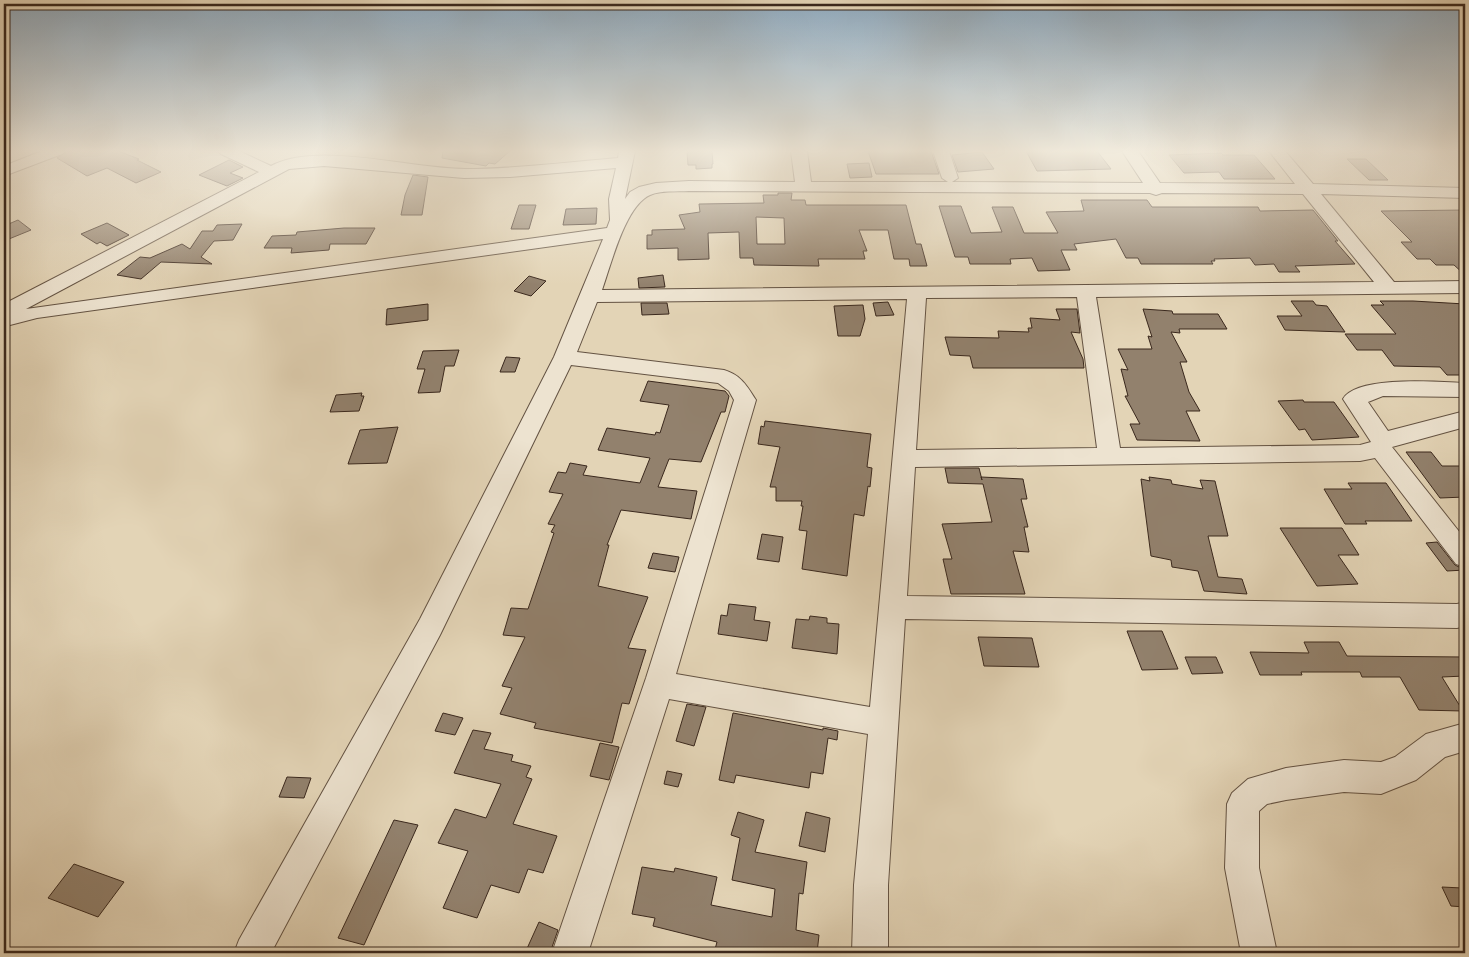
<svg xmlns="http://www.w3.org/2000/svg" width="1469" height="957" font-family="'IM FELL French Canon',serif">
  <rect width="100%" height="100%" fill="#e3d4b6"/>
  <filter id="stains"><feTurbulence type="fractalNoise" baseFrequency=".004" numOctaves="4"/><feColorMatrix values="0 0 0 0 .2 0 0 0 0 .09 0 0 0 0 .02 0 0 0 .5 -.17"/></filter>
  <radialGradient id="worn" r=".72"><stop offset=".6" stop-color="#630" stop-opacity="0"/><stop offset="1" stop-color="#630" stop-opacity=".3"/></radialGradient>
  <g fill="#92816d" stroke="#3a281d" fill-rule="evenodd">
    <path d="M67,151H118L139,159L137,160L161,172L136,183L107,168L87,176L57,158Z"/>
    <path d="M443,151H510L495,164L489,163L486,166L442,158Z"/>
    <path d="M712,151L713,164H712V168L696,169V165H688L687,152Z"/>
    <path d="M868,151H931L939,174H876Z"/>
    <path d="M1026,151H1097L1111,169L1037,171Z"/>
    <path d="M982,152L994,169L958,172L952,155Z"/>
    <path d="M1221,153L1223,155H1254L1275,179H1224L1219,172L1184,173L1169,155Z"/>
    <path d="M1347,159H1366L1388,180H1369Z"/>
    <path d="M229,160L243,167L230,173L243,178L227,186L199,175Z"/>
    <path d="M869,163L872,177L850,178L847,164Z"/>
    <path d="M413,175L428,177L422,215H401L405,195Z"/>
    <path d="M778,193H792L791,200H805L806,205H906L916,244H921L927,266H910L909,259H894L888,230H859L867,251H863L865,259H818L819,266L754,265L753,258H740L739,232L708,233L709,259L678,260V248L647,249V235H652V230L685,229L679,215L700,212L699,204L764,203L763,195H778ZM756,217L784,218L785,244H757Z"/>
    <path d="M1081,200H1147L1152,207H1258L1260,211L1313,210L1338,241H1335L1355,264L1295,266L1300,272H1279L1274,264L1255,265L1250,258L1214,259L1215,261H1211L1213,264H1141L1138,258H1126L1116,239L1074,244L1077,250H1061L1070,270L1038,271L1032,258L1010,259L1011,264H970L968,257H955L939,206H961L971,233L1002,232L992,207H1013L1024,233H1058L1046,212L1084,211Z"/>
    <path d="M519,205H536L529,229H511Z"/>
    <path d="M597,208L596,224L563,225L566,209Z"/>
    <path d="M1465,210V275L1454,265H1436L1430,259H1417L1401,242H1412L1381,211Z"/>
    <path d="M18,220L31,230L4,241V226Z"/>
    <path d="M107,223L129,235L107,246L100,242L97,244L81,234Z"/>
    <path d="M242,224L233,240L214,241L201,257L212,264L161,262L141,279L117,275L140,257L150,258L182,244L190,249L202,231H213L217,225Z"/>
    <path d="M344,228H375L366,244H330L329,250L291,253L292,248H264L272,236L296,235L297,232Z"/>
    <path d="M663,275L665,287L639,288L638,278Z"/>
    <path d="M529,276L546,281L531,296L514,291Z"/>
    <path d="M1291,301H1313L1316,305L1327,306L1345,332L1285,330L1277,316H1302Z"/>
    <path d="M1380,301H1413L1465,304V375H1447L1440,367L1394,366L1382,350H1357L1345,334H1396L1371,305H1384Z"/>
    <path d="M888,302L894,315L876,316L873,303Z"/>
    <path d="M641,303H667L669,314L642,315Z"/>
    <path d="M428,304V320L386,325L387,309Z"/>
    <path d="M863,305L865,319L860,336H838L834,306Z"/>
    <path d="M1056,309H1077L1080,333L1071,332L1083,359L1084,368H973L970,356L950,355L945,337L999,338L998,331L1029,332L1028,328H1032L1030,318L1060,320Z"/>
    <path d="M1143,309L1172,311L1173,314H1218L1227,329H1179L1180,333L1171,332L1187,362H1180L1189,392L1200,411H1186L1200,441L1137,440L1130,424H1140L1125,396H1128L1121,369L1128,370L1118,349H1152L1148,336L1152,337Z"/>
    <path d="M459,350L454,366H445L440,392L418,393L425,369H417L423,351Z"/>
    <path d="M506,357L520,358L515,372H500Z"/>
    <path d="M648,381L725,391L729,396L725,412H721L701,462L669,459L658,487L697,491L691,519L621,510L607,545H609L598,586L648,597L628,648L646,650L629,704L622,703L612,743L534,728L536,723L500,714L512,688L502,686L525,637L503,635L511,608L528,609L554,533L551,532L555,525L548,524L563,494L549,492L558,472L566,473L570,463L587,466L583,475L640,483L650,458L598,450L607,428L655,435L656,432L660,433L669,405L640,401Z"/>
    <path d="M362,393L361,396H364L359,411L330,412L336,395Z"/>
    <path d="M1303,400L1304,402H1334L1359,437L1312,440L1305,429L1299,430L1278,401Z"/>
    <path d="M765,421L871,434L867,467L872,468L870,487L868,486L864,516L854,514L847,576L802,569L807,531L799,530L803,506H801L802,501H776V487H770L780,447L758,444L761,426L764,427Z"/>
    <path d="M398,427L387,463L348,464L360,430Z"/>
    <path d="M1406,452H1431L1442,466H1465V497L1440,498Z"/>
    <path d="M945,468H979L982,480L981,477L1023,479L1027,499H1021L1028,527H1024L1029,552L1013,551L1025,594H951L943,559H952L942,524L992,522L983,484L948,483Z"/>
    <path d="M1149,477L1171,480L1172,484L1203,489L1200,480L1215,481L1228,536H1208L1218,577L1242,579L1247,594L1204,591L1198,571L1172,567L1171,560L1151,556L1141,479L1150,481Z"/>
    <path d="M1348,483H1386L1412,521H1365L1367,524H1345L1324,489H1352Z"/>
    <path d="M1280,528H1342L1359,555H1338L1358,584L1317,586Z"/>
    <path d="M762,534L783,537L779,562L757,559Z"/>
    <path d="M1437,542L1455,565L1465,570L1447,571L1426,543Z"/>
    <path d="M653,553L679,557L675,572L648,568Z"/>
    <path d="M729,604L756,607L754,620L770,622L767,641L718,634L721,615L727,616Z"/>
    <path d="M810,616L827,618V623L839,624L837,654L792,648L796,619L809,620Z"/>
    <path d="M1127,631H1162L1178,669L1142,670Z"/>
    <path d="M978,637L1032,638L1039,667L984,666Z"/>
    <path d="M1304,642H1339L1347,656L1465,657V676L1442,677L1463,711L1419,710L1400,677H1362L1360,672H1301L1302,675H1260L1250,652L1309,653Z"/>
    <path d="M1185,657H1216L1223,673L1192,674Z"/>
    <path d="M687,704L706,707L694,746L676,741Z"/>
    <path d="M443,713L463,718L455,735L435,731Z"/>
    <path d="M733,713L823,730V728L838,731L837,740L828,738L823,774L811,772L809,788L736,775L734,783L719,780Z"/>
    <path d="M473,730L491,733L484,749L513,755L511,761L531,766L526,777L532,779L513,824L557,836L543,873L528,869L519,893L491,885L477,918L443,908L468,851L438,843L455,809L486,818L501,784L454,773Z"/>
    <path d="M600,743L619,747L609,780L590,776Z"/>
    <path d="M667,771L682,774L678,787L664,784Z"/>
    <path d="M287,777L311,778L304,798L279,797Z"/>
    <path d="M738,812L764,820L755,852L807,862L803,894L799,893L796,930L819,935L817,953H714L717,942L653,926L655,918L632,914L642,867L674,872L675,868L717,877L711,905L772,917L775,889L732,880L740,838L731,835Z"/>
    <path d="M806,812L830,818L825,852L799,846Z"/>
    <path d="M394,820L418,825L364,945L338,938Z"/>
    <path d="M74,864L124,882L98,917L48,898Z"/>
    <path d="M1442,887L1462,888L1465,896V907L1451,906Z"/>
    <path d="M539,922L558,930L550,953H525Z"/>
  </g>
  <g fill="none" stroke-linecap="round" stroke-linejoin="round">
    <g stroke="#645343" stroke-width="2">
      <g id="minor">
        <path d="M42,151H65L62,154L4,176V166Z"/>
        <path d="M218,151H239L271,166C318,141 411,169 465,169C516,169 567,162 618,158L619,151H635L625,199L630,192L639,187L656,183L689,181L795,182L791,151H807L811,182H948L942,178L933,151H949L958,178L952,182L1143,183L1122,151H1138L1160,183L1295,184L1269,151H1285L1313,184L1465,188V198L1321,194L1394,282L1465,281V293L1096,297L1120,448L1360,445L1371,442L1343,399C1357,375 1439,382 1465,383V397L1383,396L1368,402L1388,431L1465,411V427L1392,447L1465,539V567L1456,564L1375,458L1360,461L915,467L907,596L1457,604L1465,602V626L1457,628L905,619L888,885V953H852L854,885L868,734L669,699L588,953H552L646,678L734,400L729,391L718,383L571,365L440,635L271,953H234L239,940L420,619L554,357L603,239L37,318L10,325L4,324V314H6L4,313V304L259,172L221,154ZM324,166L464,178L510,177L616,168L609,199L610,220L607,228L26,309L289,169ZM689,191L1150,193L1156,195L1162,193L1303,194L1374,282L602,290C611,265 625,206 650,195C661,190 677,192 689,191ZM1077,297L1097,448L916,450L926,298ZM907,299L870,707L676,674L756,400C747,386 741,375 724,370L577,352L597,302Z"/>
        <path d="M1465,723V751L1445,757L1416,780L1381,794L1344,792L1286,800L1267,804L1259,811V868L1277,953H1241L1225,868L1227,804L1232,793L1248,779L1286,768L1344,760L1381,762L1395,757L1426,734Z"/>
      </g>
    </g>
    <use href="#minor" fill="#ede3d0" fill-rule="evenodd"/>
  </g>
  <linearGradient id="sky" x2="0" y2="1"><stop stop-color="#8faabf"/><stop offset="0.53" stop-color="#f2ecde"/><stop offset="1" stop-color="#f2ecde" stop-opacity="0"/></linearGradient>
  <rect width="1469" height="285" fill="url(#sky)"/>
  <rect width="1469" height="957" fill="none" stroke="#e3d4b6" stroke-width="20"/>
  <rect x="5" y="5" width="1459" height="947" fill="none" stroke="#3a281d" stroke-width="2.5"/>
  <rect x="10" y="10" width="1449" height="937" fill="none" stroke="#3a281d"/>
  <rect width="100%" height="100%" filter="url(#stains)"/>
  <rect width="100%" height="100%" fill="url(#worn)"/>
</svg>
